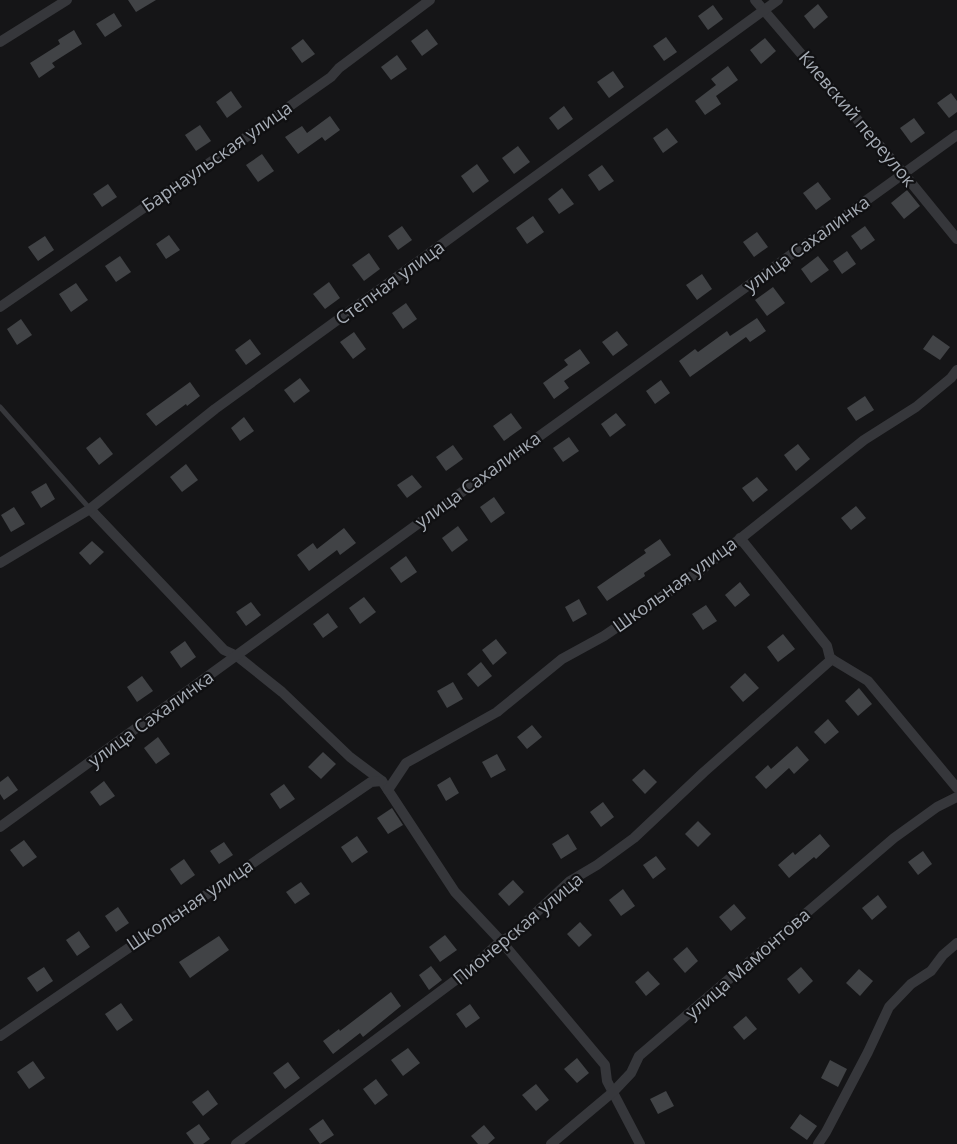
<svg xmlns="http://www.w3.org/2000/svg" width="957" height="1144" font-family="'Open Sans',sans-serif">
  <rect width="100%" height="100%" fill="#151517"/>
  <g fill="#414346">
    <path d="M128,0H156L136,12Z"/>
    <path d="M818,4L828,17L814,29L804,16Z"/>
    <path d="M713,5L723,19L708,30L698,16Z"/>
    <path d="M114,13L122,26L105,37L96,24Z"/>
    <path d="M427,29L438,44L422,56L411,41Z"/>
    <path d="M74,30L82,44L52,63L55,67L39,78L30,63L60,44L58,40Z"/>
    <path d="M666,37L677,52L664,61L653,46Z"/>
    <path d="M765,38L776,51L761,64L750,50Z"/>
    <path d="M303,39L315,54L302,63L291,48Z"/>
    <path d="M397,55L407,69L391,80L381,67Z"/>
    <path d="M728,66L738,80L716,96L721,104L705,115L695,101L716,85L711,79Z"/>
    <path d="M613,71L624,87L609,98L597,82Z"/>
    <path d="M231,91L242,107L227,118L216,102Z"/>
    <path d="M951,93L957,101V112L949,118L937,103Z"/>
    <path d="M564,106L573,119L558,130L549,118Z"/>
    <path d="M330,116L340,130L325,141L322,137L298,154L285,137L302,126L307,133Z"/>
    <path d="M914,118L925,133L911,143L900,128Z"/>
    <path d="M200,125L211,141L196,151L185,135Z"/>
    <path d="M667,128L678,142L663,153L653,138Z"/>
    <path d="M518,146L530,162L514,174L502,158Z"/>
    <path d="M262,154L274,171L258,182L246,165Z"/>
    <path d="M477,164L489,181L473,193L461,176Z"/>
    <path d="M602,165L614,181L599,191L588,175Z"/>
    <path d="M818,182L831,199L816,210L803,193Z"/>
    <path d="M108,184L117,197L102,207L93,194Z"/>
    <path d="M562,188L574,204L559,214L548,199Z"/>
    <path d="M907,190L920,206L904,219L891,203Z"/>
    <path d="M533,216L544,232L527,244L516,228Z"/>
    <path d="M402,226L412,240L398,250L388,236Z"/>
    <path d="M865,226L875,240L861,250L851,236Z"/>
    <path d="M757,232L768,247L754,257L743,242Z"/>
    <path d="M169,235L180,250L166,259L156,244Z"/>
    <path d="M45,236L54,250L38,261L28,247Z"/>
    <path d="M847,251L856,264L842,274L833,261Z"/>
    <path d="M369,253L380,269L364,281L352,265Z"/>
    <path d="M120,256L131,272L116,282L105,266Z"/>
    <path d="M818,256L829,270L811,283L801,269Z"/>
    <path d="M702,274L712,289L697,300L686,285Z"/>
    <path d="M329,282L340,298L325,309L313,294Z"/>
    <path d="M76,283L88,300L71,312L59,294Z"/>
    <path d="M773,287L785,303L767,316L755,300Z"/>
    <path d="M406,303L417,319L403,329L392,313Z"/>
    <path d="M757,318L766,331L750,342L746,337L690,377L679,361L695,349L698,352L727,331L730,336Z"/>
    <path d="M21,319L32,335L17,345L7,329Z"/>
    <path d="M617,331L628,345L613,356L602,342Z"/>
    <path d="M354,332L366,349L353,359L340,342Z"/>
    <path d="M933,335L950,347L940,360L923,349Z"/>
    <path d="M250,339L261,354L246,365L235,350Z"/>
    <path d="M580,349L590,363L564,381L569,388L554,399L543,383L568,365L564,360Z"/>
    <path d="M300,378L310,391L294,403L284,390Z"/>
    <path d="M661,380L670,393L655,404L646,391Z"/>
    <path d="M190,382L200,396L187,406L186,404L156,426L146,414Z"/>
    <path d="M865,396L874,410L856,421L847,408Z"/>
    <path d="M511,413L522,428L504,441L493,426Z"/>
    <path d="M616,413L626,425L610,437L601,424Z"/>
    <path d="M244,417L254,431L240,441L231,428Z"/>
    <path d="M100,437L113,454L99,465L86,448Z"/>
    <path d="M569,437L579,451L563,462L553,448Z"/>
    <path d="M798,444L810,459L796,471L784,455Z"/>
    <path d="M453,445L463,459L446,471L436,457Z"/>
    <path d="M186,464L198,480L182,492L170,477Z"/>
    <path d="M412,475L422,487L407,498L397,485Z"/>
    <path d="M757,477L768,490L753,502L742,488Z"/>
    <path d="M46,483L55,499L41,508L31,492Z"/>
    <path d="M494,497L505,513L491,523L480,507Z"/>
    <path d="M856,506L866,518L851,530L841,518Z"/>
    <path d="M14,507L25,524L11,532L1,515Z"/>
    <path d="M458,526L468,540L452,552L442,538Z"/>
    <path d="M344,528L356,543L340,555L337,550L309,571L297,555L313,543L317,549Z"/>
    <path d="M660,539L671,555L644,573L645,576L607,601L597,587L646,553L644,550Z"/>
    <path d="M92,541L104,552L90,565L79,553Z"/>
    <path d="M406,556L417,572L401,583L390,568Z"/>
    <path d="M740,582L750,595L735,607L725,595Z"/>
    <path d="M364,597L376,612L360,624L349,608Z"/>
    <path d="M579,599L587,614L573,622L565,607Z"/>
    <path d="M251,602L261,615L246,626L236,612Z"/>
    <path d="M706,605L717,621L703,630L692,614Z"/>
    <path d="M328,613L338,627L323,638L313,624Z"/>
    <path d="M783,634L795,649L778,662L767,647Z"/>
    <path d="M496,639L507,653L493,665L482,650Z"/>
    <path d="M185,641L196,657L181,668L170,652Z"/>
    <path d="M481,662L492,676L478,687L467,674Z"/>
    <path d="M745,673L759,688L743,702L730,687Z"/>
    <path d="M142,676L153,691L137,702L127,687Z"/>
    <path d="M453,682L463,699L447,708L437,691Z"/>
    <path d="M859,688L872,704L858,716L845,701Z"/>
    <path d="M828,719L839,732L825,744L814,732Z"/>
    <path d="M532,725L542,737L527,749L517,737Z"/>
    <path d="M158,737L170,754L156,764L144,748Z"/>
    <path d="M797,746L809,760L794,774L789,768L766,789L755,777L768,765L771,769Z"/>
    <path d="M323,752L336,764L321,779L308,767Z"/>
    <path d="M497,754L506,770L491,778L482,762Z"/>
    <path d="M644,769L657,782L645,794L632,780Z"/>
    <path d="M8,776L18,790L4,800L0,794V782Z"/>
    <path d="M450,777L459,793L446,801L437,785Z"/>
    <path d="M104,781L115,796L100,806L90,792Z"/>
    <path d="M284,784L295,799L280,809L270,794Z"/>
    <path d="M603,802L614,817L601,827L590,812Z"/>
    <path d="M392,808L403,825L388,834L377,818Z"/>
    <path d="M698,821L711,834L698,847L685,834Z"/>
    <path d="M568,834L577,849L561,859L552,844Z"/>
    <path d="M820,834L830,846L816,859L814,857L789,878L778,865L793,852L795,855Z"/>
    <path d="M357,836L368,852L352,863L341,847Z"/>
    <path d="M24,840L37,857L23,867L10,850Z"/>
    <path d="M224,842L233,855L219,864L210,851Z"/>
    <path d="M923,851L932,864L918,875L908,862Z"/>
    <path d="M656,856L666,869L653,879L643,865Z"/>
    <path d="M184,859L195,875L181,885L170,869Z"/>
    <path d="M513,880L524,892L509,906L498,894Z"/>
    <path d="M301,882L310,894L295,904L286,892Z"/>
    <path d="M623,889L635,906L621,916L609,900Z"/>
    <path d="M878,895L887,907L872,920L862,908Z"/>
    <path d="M734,904L746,918L731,931L719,917Z"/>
    <path d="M118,907L129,923L116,932L105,916Z"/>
    <path d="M580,922L592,935L579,947L567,934Z"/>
    <path d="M79,931L90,947L77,956L66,940Z"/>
    <path d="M445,935L457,950L440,962L429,947Z"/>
    <path d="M219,936L229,950L190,978L179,962Z"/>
    <path d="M687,947L698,961L685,973L673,959Z"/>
    <path d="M431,966L442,980L429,990L419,975Z"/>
    <path d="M44,967L53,981L37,992L27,978Z"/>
    <path d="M801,967L813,981L799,994L787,979Z"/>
    <path d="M859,969L873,981L860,996L846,983Z"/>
    <path d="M648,971L660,984L646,996L635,982Z"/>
    <path d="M391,992L401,1006L363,1037L360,1033L333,1054L323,1041L339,1029L340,1031Z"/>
    <path d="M121,1003L133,1020L117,1031L105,1014Z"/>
    <path d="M470,1004L480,1018L466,1028L456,1014Z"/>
    <path d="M746,1016L757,1029L744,1040L733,1027Z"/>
    <path d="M408,1048L420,1063L403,1076L391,1060Z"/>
    <path d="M577,1058L589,1073L577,1083L564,1069Z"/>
    <path d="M830,1060L847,1069L838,1087L821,1078Z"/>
    <path d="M33,1061L45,1078L29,1089L17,1072Z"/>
    <path d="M288,1062L300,1078L285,1089L273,1073Z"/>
    <path d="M376,1079L388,1095L375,1105L363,1089Z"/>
    <path d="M536,1084L549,1100L536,1111L522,1095Z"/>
    <path d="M208,1090L218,1104L203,1116L192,1102Z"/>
    <path d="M666,1091L674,1106L658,1114L650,1099Z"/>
    <path d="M800,1114L817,1126L807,1140L790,1128Z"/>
    <path d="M323,1119L334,1135L320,1144L309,1129Z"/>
    <path d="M199,1124L210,1139L203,1144H194L186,1133Z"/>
    <path d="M484,1125L495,1138L488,1144H478L471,1136Z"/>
  </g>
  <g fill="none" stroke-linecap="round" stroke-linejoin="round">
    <path stroke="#36373b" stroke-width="5" d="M0,407L90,509"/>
    <g stroke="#36373b" stroke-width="10">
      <path d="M755,0L904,174L957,239"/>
      <path d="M0,42L67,0"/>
      <path d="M0,307L225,152L331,77L339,68L430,0"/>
      <path d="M90,509L224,650L237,656L282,692L350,757L382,781L455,892L501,941L605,1065L607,1081L640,1144"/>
      <path d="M740,538L827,646L830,658L868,681L957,788"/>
      <path d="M0,563L90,509L215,409L778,0"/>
      <path d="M388,790L406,763L497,712L562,659L604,636L701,570L864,440L916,407L951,378L957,370"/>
      <path d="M0,827L448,502L957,135"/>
      <path d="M0,1036L371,782L382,781"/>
      <path d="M236,1144L469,970L501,941L511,936L570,881L597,865L634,838L704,772L832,659"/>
      <path d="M551,1144L613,1092L631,1073L639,1056L894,838L937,807L957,797"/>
      <path d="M818,1144L826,1132L868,1052L889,1007L911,984L931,971L943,955L957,943"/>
    </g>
  </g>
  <g text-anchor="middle" stroke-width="4.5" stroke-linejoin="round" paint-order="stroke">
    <g font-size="18" fill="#a7adb6" stroke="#101012">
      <text transform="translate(857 119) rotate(50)" y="6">Киевский переулок</text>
      <text transform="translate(217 157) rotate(-35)" y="6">Барнаульская улица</text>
      <text transform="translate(807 244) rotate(-36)" y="6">улица Сахалинка</text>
      <text transform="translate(390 283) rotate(-36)" y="6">Степная улица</text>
      <text transform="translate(478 480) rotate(-36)" y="6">улица Сахалинка</text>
      <text transform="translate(675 585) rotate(-36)" y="6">Школьная улица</text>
      <text transform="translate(151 719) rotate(-36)" y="6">улица Сахалинка</text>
      <text transform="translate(190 905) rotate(-34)" y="6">Школьная улица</text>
      <text transform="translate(518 929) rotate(-40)" y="6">Пионерская улица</text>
      <text transform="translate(748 964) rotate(-41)" y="6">улица Мамонтова</text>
    </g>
  </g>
</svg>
